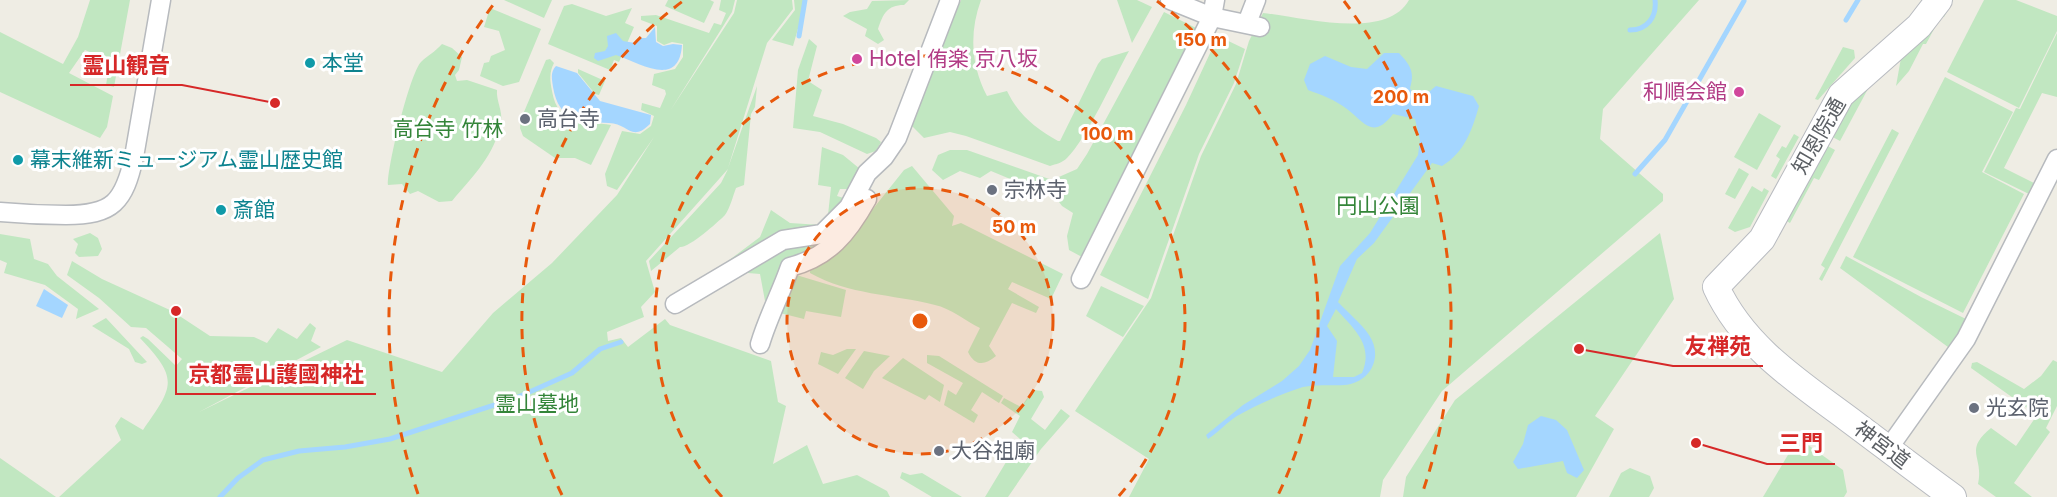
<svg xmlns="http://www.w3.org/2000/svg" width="2057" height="497" font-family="Inter,'Noto Sans JP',sans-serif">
  <rect width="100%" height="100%" fill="#efede4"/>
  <g fill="#c1e7c1">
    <path d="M90,0H130L114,87L106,85L110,61L85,50L69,73L113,96L107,127L100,138L0,92V32L63,64L78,37Z"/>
    <path d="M504,0H552L544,18Z"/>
    <path d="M668,0H710L714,2L704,23L665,6Z"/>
    <path d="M721,0H735L732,12L670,111L734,13L737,0H792L793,9L767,43L728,168L757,86L755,107L751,114L744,185L736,188C733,196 730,208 725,215C717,223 689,248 680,247L651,271L649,261L721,183L728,169L646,261L655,292L641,307L644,317L607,332L608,341L621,338L628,347L665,319L670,325L771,361L778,402L786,406L773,464L807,445L823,484L857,475L887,491L890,497H59L121,440L115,426L121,417L143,430C174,386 179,379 140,338L143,336L148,339L176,366L182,359L146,328L131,327L99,298L67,275L72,261L102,279L172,311L210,336L254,337L267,343L278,328L297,339L310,323L316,328L311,341L321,347L199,412L347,340L442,372L493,313L552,263L617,195L654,137L617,190L607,186L605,174L622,131L640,134L651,126L654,116L641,110L642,103L660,108L666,94L665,90L652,85L654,74L675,69L683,57V44L672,42L664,45L657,41V26L641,20V16L656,15L709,33L714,23L721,25L726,13L719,10Z"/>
    <path d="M794,0H804L805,4L793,46L772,40L795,10Z"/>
    <path d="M909,0L904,5C887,5 883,14 878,29L884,40L878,44L865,36L867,29L843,16L850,12L867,9L872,1Z"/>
    <path d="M961,0H981C969,33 971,65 987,96L1007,91C1018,114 1035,128 1058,141H1060L1098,64L1102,59L1129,51C1115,76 1086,140 1067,158C1062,163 1056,164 1050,166L966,136L950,132L924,138L909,123Z"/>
    <path d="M1117,0H1137L1152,7L1132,43Z"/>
    <path d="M1409,0H1699L1603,109L1600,139L1663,194V201L1442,391L1383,480L1380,497H1129L1149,459L1075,411L1151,298L1201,156L1236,84L1249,41L1263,13C1302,17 1386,41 1409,0Z"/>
    <path d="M1951,0H1953L1944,17L1941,16L1926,44H1923L1909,71L1896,86L1901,58Z"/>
    <path d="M1984,0H2016L2057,16V31L2019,108L1947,72Z"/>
    <path d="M572,4L606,16L632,8L625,23L634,27L619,62L614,60L610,70L548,44L564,6Z"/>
    <path d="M490,8L541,29L519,82L503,86L480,76L484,63L489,62L491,56L505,50L499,31L484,27Z"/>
    <path d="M1164,12L1196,28L1082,257L1069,250L1067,236L1073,213L1062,206L1056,198L991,171L980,178L960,171L943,180L932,170L938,155L950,150H967L1052,180L1077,169L1087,154Z"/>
    <path d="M2057,33V97L2042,93L2004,168L2038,185L2033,196L1984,172L2016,108L2020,109Z"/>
    <path d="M1218,36L1245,49L1234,83L1199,154L1148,299L1100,275L1186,105Z"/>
    <path d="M809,39L817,46L808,81L822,90L813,116L843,124L876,138L881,142L876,151L867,154L820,132L793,128L798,70Z"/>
    <path d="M442,44L452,48L462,57L459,70L455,75L457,81L467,80L497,90C496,101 503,111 501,122C495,155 473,176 452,201L439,202L418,191L410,194L402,184L388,185C387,167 410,73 421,62C427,56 435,52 442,44Z"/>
    <path d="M1843,47L1854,50L1855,58L1818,100L1815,99Z"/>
    <path d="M550,59L554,63C549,73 550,80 552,91C558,127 586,121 611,125L591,165L575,158H555L523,136L520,128L521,119L546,60Z"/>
    <path d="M578,69L605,81L599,95L595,94L578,73Z"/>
    <path d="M1945,77L2013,112L1982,172L2024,194L1963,313L1853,257Z"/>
    <path d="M1870,85L1840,141L1829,135L1849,103Z"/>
    <path d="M1759,113L1781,126L1757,170L1734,157Z"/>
    <path d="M1892,129L1899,133L1822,281L1819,279L1825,268L1821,265Z"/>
    <path d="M1794,134L1799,137L1776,179L1771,176L1780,159L1776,156L1782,146L1786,148Z"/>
    <path d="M1826,145L1835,150L1819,180L1814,178L1790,223L1785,220Z"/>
    <path d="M822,147L843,155L860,169L848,189H840L837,196L847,199L837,211L828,215L831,187L818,185Z"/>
    <path d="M912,166L954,216L952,226L961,223L1063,274L1051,299L1012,282L1008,289L1039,307L1036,313L1012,303L989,346L996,356C984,366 975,366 968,352L980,328C966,321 950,308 935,305C892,294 849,295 810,273V269L837,254L904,170Z"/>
    <path d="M1739,168L1749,174L1735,199L1725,194Z"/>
    <path d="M1752,186L1762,192L1764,188L1769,191L1750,227L1735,232L1728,228Z"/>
    <path d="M771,210L790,223L821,225L834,238L783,269C774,278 775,297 765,301L760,274L748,273L729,266L728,261L760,237Z"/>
    <path d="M90,233L98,238L102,249L98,256L79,257L75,253L78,244L73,239Z"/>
    <path d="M1660,233L1674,299L1595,416L1614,429L1576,497H1403L1406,477L1455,400Z"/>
    <path d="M0,234L30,239L34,259L48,264L57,276L99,309L76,319L78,309L45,285L4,273L7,263L0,260Z"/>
    <path d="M1846,256L1921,297L1966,319L1959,334L1948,347L1840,268Z"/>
    <path d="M793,274L846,290L841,317L806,311L804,319L780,313Z"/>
    <path d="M1101,286L1144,306L1123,337L1086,316Z"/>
    <path d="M106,318L147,362L142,364L135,362L129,349L92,326Z"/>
    <path d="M847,349H856L838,374L818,364L821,352L833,355Z"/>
    <path d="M864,351L890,356L874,371L863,389L845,378Z"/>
    <path d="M927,355L939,356L1003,396L999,403L982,392L971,410L978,415L974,423L944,405L948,390L956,395L963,383L927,363Z"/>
    <path d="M903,358L944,385L940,402L929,395L925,400L882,378Z"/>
    <path d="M2053,360L2057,362V406L2046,428L2050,432L2014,483L2032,497H1996L1978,484C1984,456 1963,451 1991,428L2016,446L2037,415L1971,368L1972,363L1977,362L2024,389L2041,376Z"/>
    <path d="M1033,390L1042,391L1044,397L1031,419L1045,430L1061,409L1070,416L1041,449L1008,497H985L1020,439L1012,432L1020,416L1001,403L1004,398L1021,407Z"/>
    <path d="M1808,445L1843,470L1847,492L1844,497H1763L1792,448Z"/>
    <path d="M0,458L56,497H0Z"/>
    <path d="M1630,468L1650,476L1654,488L1649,497H1609L1621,473Z"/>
    <path d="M902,472L910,475L922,473L962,497H932L900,478Z"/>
  </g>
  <g fill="#a4d6ff" fill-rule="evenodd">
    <path d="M655,27L656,42L663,46L673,44L682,45C679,89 640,63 616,55L598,61L594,58L595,53L605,51L608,46L607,36L616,33L623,41L635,43L640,38H646Z"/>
    <path d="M1384,53H1399C1410,65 1415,71 1410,88L1412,92L1424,96L1436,86L1473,96L1479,106C1472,130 1465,152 1442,166L1432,163L1374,243L1357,259L1338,302C1348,313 1361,323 1369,335C1384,357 1370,383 1344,385C1333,386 1311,384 1300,388C1279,395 1256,405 1237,416C1227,422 1219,432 1208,439L1206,435L1243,405L1282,381L1299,366L1310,350L1340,266L1370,233L1418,155L1420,140L1415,119L1393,114C1373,140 1365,123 1347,109C1335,100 1322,95 1308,90L1304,80L1310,64L1325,56L1351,67L1367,69ZM1336,309C1354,329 1374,345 1362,373L1354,377H1333L1337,341L1327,326Z"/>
    <path d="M556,66L577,73L600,101L651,115L650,124C631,143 628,123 609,123C580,121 559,122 553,87C552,79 550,72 556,66Z"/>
    <path d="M44,289L68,305L62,318L36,306Z"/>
    <path d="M1541,416L1556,420L1567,430L1584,470L1577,478L1567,473L1563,461L1518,469L1513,462L1523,444L1528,425Z"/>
  </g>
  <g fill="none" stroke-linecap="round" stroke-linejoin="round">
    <g stroke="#a4d6ff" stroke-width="5">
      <path d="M1846,20L1858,0"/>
      <path d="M1630,30C1647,30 1657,17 1655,0"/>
      <path d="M799,36L805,0"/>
      <path d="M1635,174L1665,140L1744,1"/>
      <path d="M220,497L238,478L263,460L299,451L345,447L390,439L516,398L572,373L600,349L621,342"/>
    </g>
    <g stroke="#b7babe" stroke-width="21">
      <g id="street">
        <path d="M1170,0L1212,17L1260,27"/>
        <path d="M1247,23L1256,0"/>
        <path d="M0,212C22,214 44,215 66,215C113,215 124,202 134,157L161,0"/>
        <path d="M1081,279L1212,17L1215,0"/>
        <path d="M675,304L783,240L822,234L849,207L867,173L884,157L897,138L950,0"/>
        <path d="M760,344C768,317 781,293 790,267C829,257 848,233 867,199"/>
        <path d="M1888,449L1966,339L2057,159"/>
      </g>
    </g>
    <g stroke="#b8bbc0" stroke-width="28">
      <path id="secondary" d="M1939,0L1919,26L1841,95L1762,239L1716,287C1743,346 1797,381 1847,418C1882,444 1917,471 1953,497"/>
    </g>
    <use href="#street" stroke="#fff" stroke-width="18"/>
    <use href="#secondary" stroke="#fff" stroke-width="26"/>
  </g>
  <circle cx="920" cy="321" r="133" fill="#e8590c" fill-opacity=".12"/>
  <g fill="none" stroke="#e8590c" stroke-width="3" stroke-dasharray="10 8">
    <circle cx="920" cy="321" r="133"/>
    <path d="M722 497A265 265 0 1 1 1118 497"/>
    <path d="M562 495A398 398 0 0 1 683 1M1157 1A398 398 0 0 1 1278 495"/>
    <path d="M418 494A531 531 0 0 1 496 1M1344 1A531 531 0 0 1 1422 494"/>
  </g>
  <g fill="#d1479c" stroke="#fff" stroke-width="2">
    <circle cx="857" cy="59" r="6"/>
    <circle cx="1739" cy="92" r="6"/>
  </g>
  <g fill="#0f9aa8" stroke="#fff" stroke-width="2">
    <circle cx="310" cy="63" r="6"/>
    <circle cx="18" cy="160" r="6"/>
    <circle cx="221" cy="210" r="6"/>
  </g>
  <g fill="#6b7280" stroke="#fff" stroke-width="2">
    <circle cx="525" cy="119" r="6"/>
    <circle cx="992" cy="190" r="6"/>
    <circle cx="1974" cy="408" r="6"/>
    <circle cx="939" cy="451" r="6"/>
  </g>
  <g text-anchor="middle" stroke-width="6" stroke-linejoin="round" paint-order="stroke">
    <g font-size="21" fill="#b23c85" stroke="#fff" text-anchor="start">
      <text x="869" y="66">Hotel 侑楽 京八坂</text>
      <text x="1727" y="99" text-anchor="end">和順会館</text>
    </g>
    <g font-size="21" fill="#0d838f" stroke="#fff" text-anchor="start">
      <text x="322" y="70">本堂</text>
      <text x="30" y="167">幕末維新ミュージアム霊山歴史館</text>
      <text x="233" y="217">斎館</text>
    </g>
    <g font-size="21" fill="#5b616d" stroke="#fff" text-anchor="start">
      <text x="537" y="126">高台寺</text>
      <text x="1004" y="197">宗林寺</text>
      <text x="1986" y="415">光玄院</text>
      <text x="951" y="458">大谷祖廟</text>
    </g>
    <g font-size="21" fill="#348539" stroke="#fff">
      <text x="448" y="136">高台寺 竹林</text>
      <text x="1378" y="213">円山公園</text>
      <text x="537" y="411">霊山墓地</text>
    </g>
    <g font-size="21" fill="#5c6065" stroke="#fff">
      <text transform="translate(1819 136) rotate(-60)" y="7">知恩院通</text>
      <text transform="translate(1882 445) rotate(37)" y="7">神宮道</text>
    </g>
  </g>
  <circle cx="920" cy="321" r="9" fill="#e8590c" stroke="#fff" stroke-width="3"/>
  <g font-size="18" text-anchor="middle" font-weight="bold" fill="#e8590c" stroke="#fff" stroke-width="6" stroke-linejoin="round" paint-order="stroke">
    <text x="1201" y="46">150 m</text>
    <text x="1401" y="103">200 m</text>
    <text x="1107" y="140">100 m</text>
    <text x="1014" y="233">50 m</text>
  </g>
  <path fill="none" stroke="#d62828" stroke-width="2" d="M275 103L182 85H70M1579 349L1673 366H1763M176 311L176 394H376M1696 443L1767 464H1835"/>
  <g fill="#d62828" stroke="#fff" stroke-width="2">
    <circle cx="275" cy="103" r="6"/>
    <circle cx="1579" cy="349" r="6"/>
    <circle cx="176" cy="311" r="6"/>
    <circle cx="1696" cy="443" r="6"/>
  </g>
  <g font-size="22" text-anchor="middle" font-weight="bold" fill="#d62828" stroke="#fff" stroke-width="6" stroke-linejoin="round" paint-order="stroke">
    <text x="126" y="73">霊山観音</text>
    <text x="1718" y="354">友禅苑</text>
    <text x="276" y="382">京都霊山護國神社</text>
    <text x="1801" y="451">三門</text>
  </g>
</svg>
